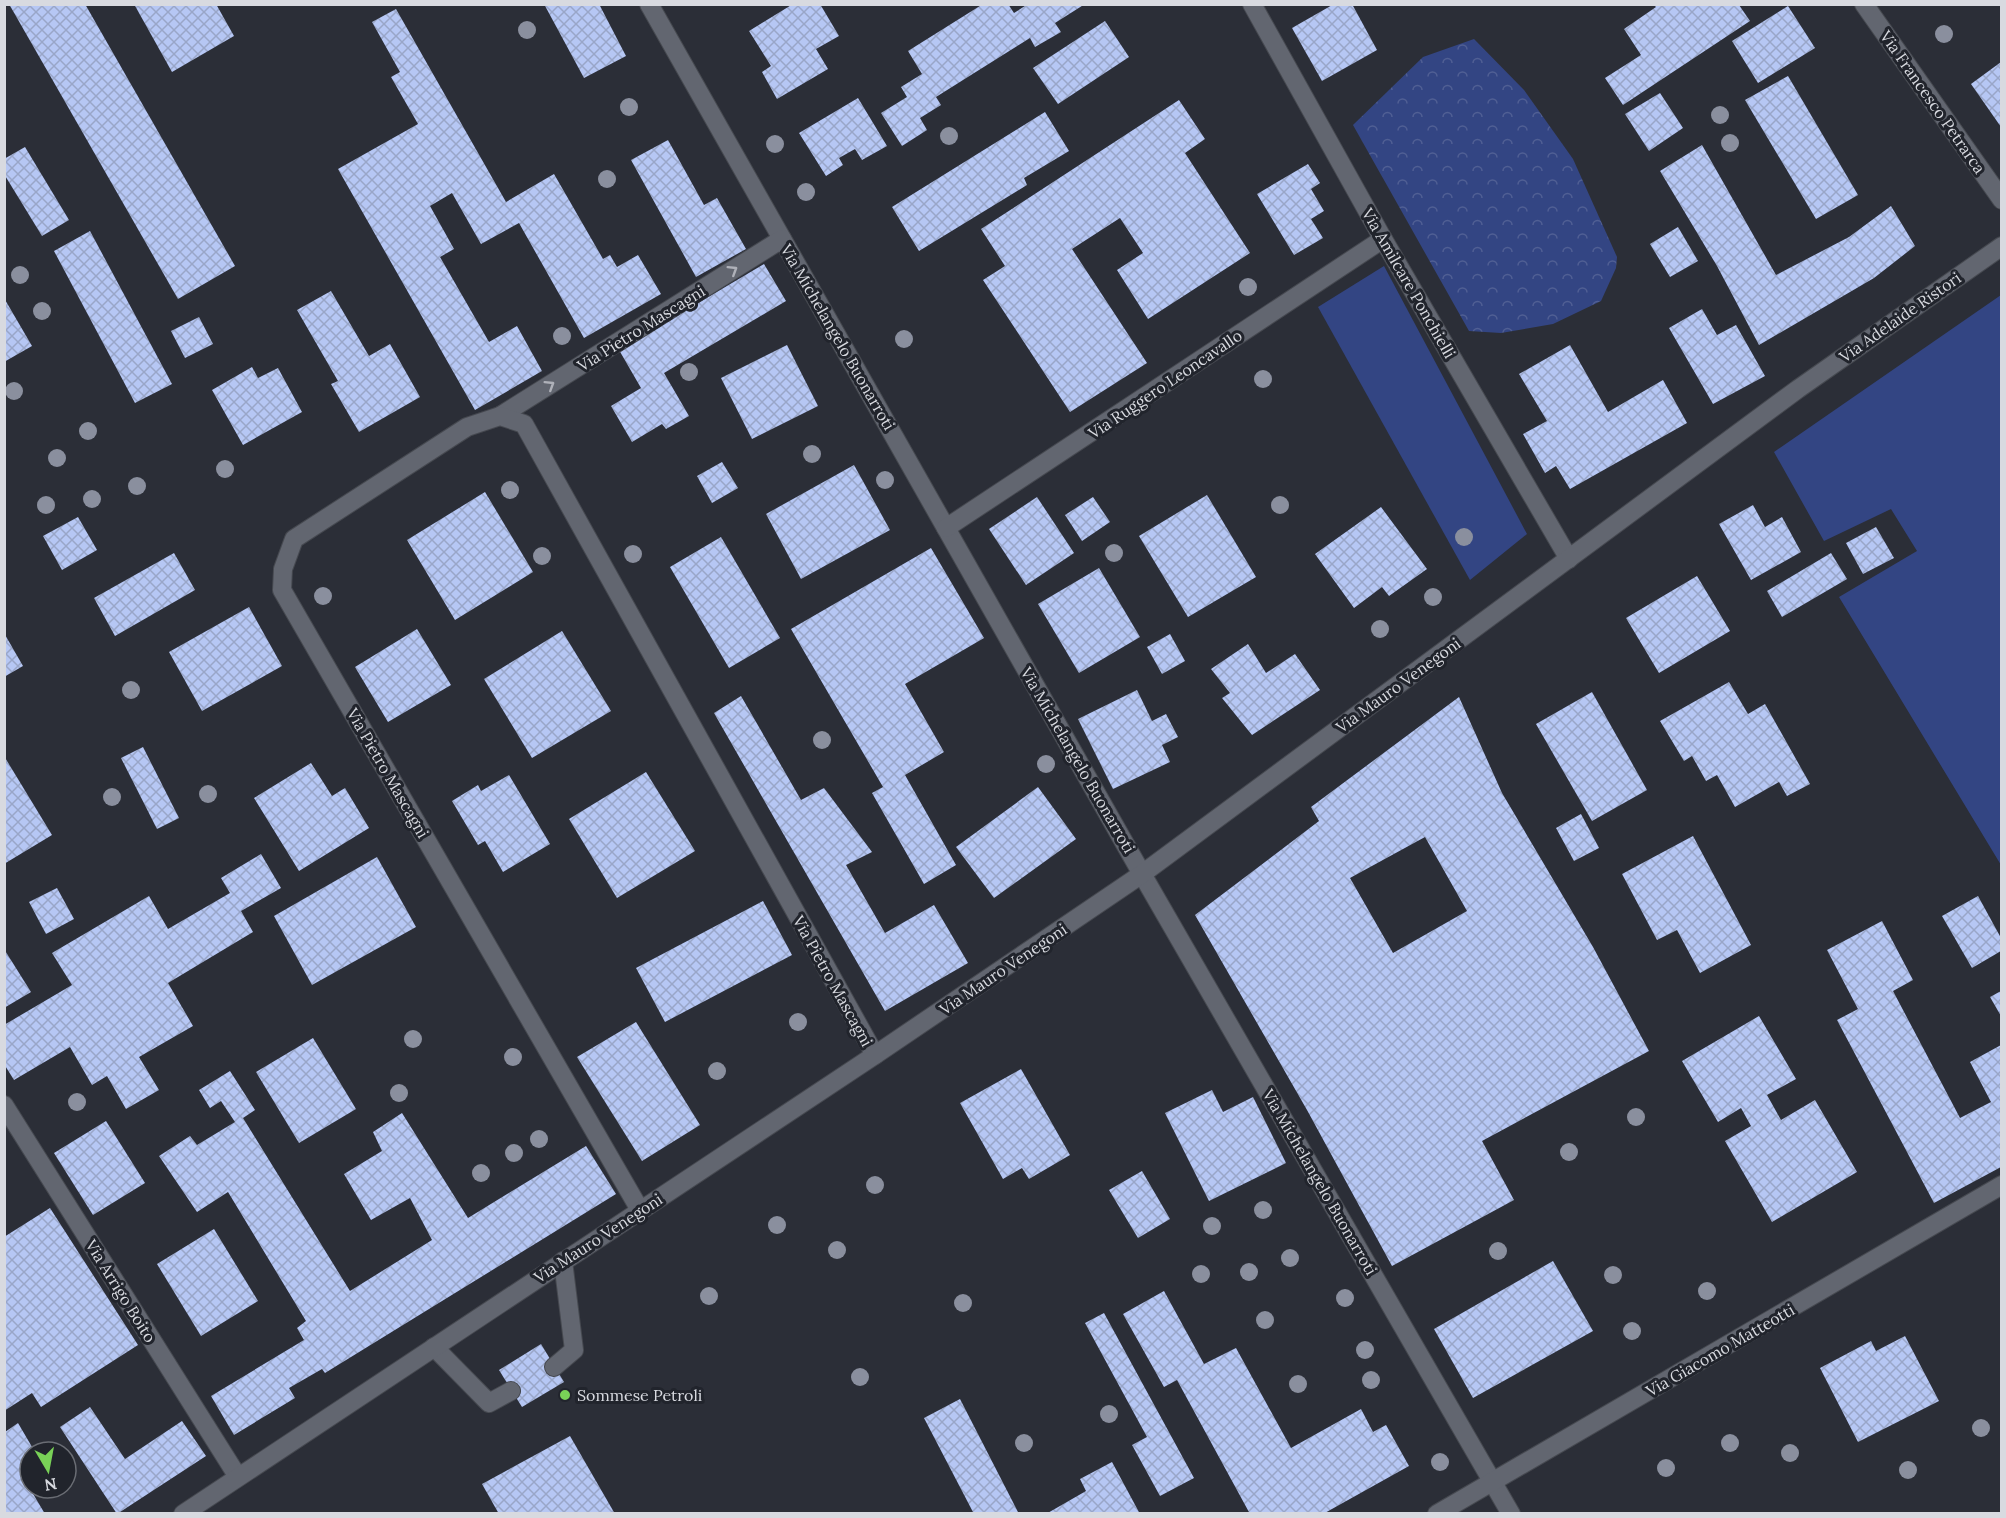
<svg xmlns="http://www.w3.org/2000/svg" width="2006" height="1518" font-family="Lora,serif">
  <defs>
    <pattern id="forest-crowns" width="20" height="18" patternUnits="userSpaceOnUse" patternTransform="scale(1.5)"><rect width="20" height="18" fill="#334583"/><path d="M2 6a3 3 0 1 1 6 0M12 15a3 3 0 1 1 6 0" fill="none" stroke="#505f94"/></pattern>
    <pattern id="building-cross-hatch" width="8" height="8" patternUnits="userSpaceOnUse" patternTransform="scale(1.5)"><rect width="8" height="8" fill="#b6c7f4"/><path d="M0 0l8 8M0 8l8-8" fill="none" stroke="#99a6c8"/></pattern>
  </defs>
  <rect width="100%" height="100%" fill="#2b2e37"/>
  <g fill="#334583">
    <path d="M1384,266L1527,534L1470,580L1318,307Z"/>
    <path d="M2001,295V865L1839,597L1917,551L1891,509L1824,541L1774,452Z"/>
  </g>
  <path fill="url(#forest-crowns)" d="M1474,39L1524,90L1573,159L1617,257L1616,268L1601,301L1553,324L1501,333L1469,331L1353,125L1423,57Z"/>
  <g fill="url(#building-cross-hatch)" fill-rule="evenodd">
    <path d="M9,4H85L235,266L178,299Z"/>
    <path d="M134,4H216L234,36L172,72Z"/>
    <path d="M544,4H599L626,56L584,78Z"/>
    <path d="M793,4H820L839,36L816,49L828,69L777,99L762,72L771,66L749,31Z"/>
    <path d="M983,4H1008L1014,13L1028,4H1085L1055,23L1061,32L1035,47L1030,38L936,97L941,105L920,118L927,130L902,146L881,113L907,97L901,87L922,74L908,51Z"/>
    <path d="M1334,4H1352L1377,50L1322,81L1292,28Z"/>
    <path d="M1654,5H1739L1750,21L1623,105L1605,78L1641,55L1624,29L1656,7Z"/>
    <path d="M1788,6L1815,48L1758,83L1732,41Z"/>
    <path d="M396,9L506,202L554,174L603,259L610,255L617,267L638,255L661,294L584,338L519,223L481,244L452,193L430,206L454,249L440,257L489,342L517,326L542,371L475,410L338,169L418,124L391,77L400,72L372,22Z"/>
    <path d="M1105,21L1129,57L1058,104L1033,68Z"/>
    <path d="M2001,62V127L1971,84Z"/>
    <path d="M1788,76L1858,195L1816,219L1745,100Z"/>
    <path d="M1660,93L1683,128L1649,151L1625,114Z"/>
    <path d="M858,98L887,146L862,160L855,149L839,158L843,165L826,176L799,133Z"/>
    <path d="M1179,100L1205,139L1185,153L1250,253L1148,319L1117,270L1143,253L1120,218L1072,249L1147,363L1070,412L983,280L1005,266L981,229Z"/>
    <path d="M1045,112L1069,151L1024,178L1027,185L919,251L892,207Z"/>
    <path d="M668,140L704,205L717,198L746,249L696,277L631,160Z"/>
    <path d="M1702,145L1776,275L1849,237L1891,206L1915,246L1874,278L1759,345L1717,266L1660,171Z"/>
    <path d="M25,147L69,220L42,236L4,174V159Z"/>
    <path d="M1308,164L1320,183L1311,189L1324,211L1311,219L1323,238L1294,255L1257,194Z"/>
    <path d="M1678,227L1698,261L1670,277L1650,244Z"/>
    <path d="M90,231L172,384L135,403L54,251Z"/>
    <path d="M764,264L786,301L664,373L689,416L666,429L662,424L632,442L611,406L641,388L619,350Z"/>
    <path d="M331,291L369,356L390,344L420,397L359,432L331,384L338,381L297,310Z"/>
    <path d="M4,298L32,346L4,362Z"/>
    <path d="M1702,309L1717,335L1736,325L1765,376L1713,404L1669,328Z"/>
    <path d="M199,317L213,344L185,358L171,331Z"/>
    <path d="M787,345L818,406L752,439L721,378Z"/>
    <path d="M1570,345L1608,412L1663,380L1687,423L1570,489L1556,466L1545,473L1523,434L1547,421L1519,374Z"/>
    <path d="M252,367L258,378L278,368L302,412L243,445L212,390Z"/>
    <path d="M722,462L738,488L712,503L697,476Z"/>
    <path d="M854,465L890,530L801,579L766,514Z"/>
    <path d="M485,492L533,572L455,620L407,540Z"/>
    <path d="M1207,495L1256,577L1188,617L1139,536Z"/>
    <path d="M1037,497L1074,553L1026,585L989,529Z"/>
    <path d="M1093,497L1110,522L1082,541L1065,515Z"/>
    <path d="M1753,505L1765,527L1782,517L1801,552L1751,580L1719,524Z"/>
    <path d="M1381,507L1427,569L1389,596L1382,587L1354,608L1315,554Z"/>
    <path d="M78,517L97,550L62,570L43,536Z"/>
    <path d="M1876,527L1894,558L1863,574L1846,543Z"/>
    <path d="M721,537L780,638L729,668L670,567Z"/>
    <path d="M931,548L984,638L905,684L944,752L905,775L956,865L924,884L872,793L883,787L791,629Z"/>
    <path d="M174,553L195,590L115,636L94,598Z"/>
    <path d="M1831,553L1847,579L1782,617L1767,591Z"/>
    <path d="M1099,568L1140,637L1079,673L1038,604Z"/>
    <path d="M1697,576L1730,631L1659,673L1626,618Z"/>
    <path d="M249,607L282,666L202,711L169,652Z"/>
    <path d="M417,629L451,685L388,722L355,667Z"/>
    <path d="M562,631L611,711L532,758L484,679Z"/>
    <path d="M4,633L23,666L4,677Z"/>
    <path d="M1170,634L1185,661L1162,674L1147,647Z"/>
    <path d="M1248,644L1266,673L1295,654L1320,690L1252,735L1222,698L1230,693L1211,669Z"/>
    <path d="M1729,682L1748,714L1765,704L1810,784L1787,796L1779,782L1735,807L1717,775L1706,781L1692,756L1684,761L1660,721Z"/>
    <path d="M1137,690L1152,721L1166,714L1178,737L1162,745L1170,762L1113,789L1078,719Z"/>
    <path d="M1592,692L1647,790L1592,821L1536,724Z"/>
    <path d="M741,696L801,800L824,788L872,852L846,865L885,933L934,905L968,963L885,1011L714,713Z"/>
    <path d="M1459,697L1502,793L1593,947L1649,1051L1482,1141L1514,1200L1392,1266L1307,1110L1195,915L1319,821L1311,807ZM1425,837L1467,911L1393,953L1350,878Z"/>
    <path d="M143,747L179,818L157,829L121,758Z"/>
    <path d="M4,756L52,835L4,864Z"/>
    <path d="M311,763L332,796L345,788L369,828L299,871L254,798Z"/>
    <path d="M646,772L695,851L617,898L569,819Z"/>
    <path d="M509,775L550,844L503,872L485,841L478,845L452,801L478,785L481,791Z"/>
    <path d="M1038,787L1076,839L994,898L956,847Z"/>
    <path d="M1581,814L1599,848L1574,861L1556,828Z"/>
    <path d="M1693,836L1751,945L1700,973L1677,930L1657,940L1622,874Z"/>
    <path d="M261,854L281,888L241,911L253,932L168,983L193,1026L139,1057L159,1090L126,1109L107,1076L92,1085L70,1047L14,1080L4,1064V1025L72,985L52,953L149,896L168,929L230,893L221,878Z"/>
    <path d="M377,857L416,927L312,985L274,916Z"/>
    <path d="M57,888L74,919L46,934L29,902Z"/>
    <path d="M1978,896L2001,938V951L1972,968L1942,916Z"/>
    <path d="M763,901L792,955L665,1022L636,968Z"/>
    <path d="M1882,921L1913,980L1893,991L1960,1118L1991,1102L1970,1062L2001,1045V1167L1934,1203L1837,1020L1858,1009L1827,950Z"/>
    <path d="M4,949L31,992L4,1008Z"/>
    <path d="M2001,991V1016L1990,997Z"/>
    <path d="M1759,1016L1796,1079L1767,1095L1781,1120L1815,1100L1857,1172L1772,1222L1725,1141L1751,1126L1741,1108L1718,1122L1682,1061Z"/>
    <path d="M636,1022L700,1125L642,1161L577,1057Z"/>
    <path d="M313,1038L356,1109L299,1143L256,1072Z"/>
    <path d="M1021,1069L1070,1155L1029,1179L1022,1168L1003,1179L960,1103Z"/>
    <path d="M230,1071L255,1110L243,1118L350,1291L432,1240L410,1198L371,1220L344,1174L382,1151L373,1132L402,1113L468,1218L586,1146L616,1194L325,1373L322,1369L289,1388L295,1398L234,1435L211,1396L304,1340L297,1328L306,1321L228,1192L197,1212L159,1156L190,1136L197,1145L235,1122L221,1101L210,1108L199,1090Z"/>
    <path d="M1212,1090L1223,1112L1253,1097L1286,1163L1209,1201L1165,1113Z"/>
    <path d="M106,1121L145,1183L93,1215L54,1153Z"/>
    <path d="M1142,1171L1170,1219L1138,1238L1109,1190Z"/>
    <path d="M50,1208L138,1345L41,1407L32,1393L4,1411V1237Z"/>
    <path d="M214,1229L258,1301L201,1336L157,1264Z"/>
    <path d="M1553,1261L1593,1331L1473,1398L1434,1329Z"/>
    <path d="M1164,1291L1204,1364L1236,1348L1291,1448L1361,1409L1373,1432L1386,1425L1409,1466L1323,1514H1250L1177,1380L1164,1387L1123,1314Z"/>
    <path d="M1104,1313L1194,1478L1160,1496L1132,1445L1147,1437L1085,1323Z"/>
    <path d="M1905,1336L1939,1401L1858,1442L1820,1368L1871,1341L1876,1351Z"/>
    <path d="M541,1344L564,1382L522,1407L499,1370Z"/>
    <path d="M960,1399L1019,1514H974L924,1418Z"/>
    <path d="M90,1407L125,1459L182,1421L206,1456L117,1514L60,1427Z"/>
    <path d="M18,1423L35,1452H30V1488H40L32,1492L45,1514H5V1432Z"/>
    <path d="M570,1436L615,1514H499L482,1484Z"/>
    <path d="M1112,1462L1140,1514H1046L1086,1491L1080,1479Z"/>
  </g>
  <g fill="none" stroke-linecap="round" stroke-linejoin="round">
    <g stroke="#464950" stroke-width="20">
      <g id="lane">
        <path d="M434,1347L489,1403L511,1391"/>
        <path d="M554,1367L574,1350L563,1261"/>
      </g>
    </g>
    <g stroke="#464950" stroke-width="20">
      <g id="street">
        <path d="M649,4L1142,874L1511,1514"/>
        <path d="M1252,4L1383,239L1569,559"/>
        <path d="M1864,4L2002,200"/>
        <path d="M500,416L782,239"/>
        <path d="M946,528L1383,239"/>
        <path d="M4,1105L238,1477"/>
        <path d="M640,1210L282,590L283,569L294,539L467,427L500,416L524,424L875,1055"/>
        <path d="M1437,1514L2002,1185"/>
      </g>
    </g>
    <g stroke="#464950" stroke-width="20">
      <path id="secondary" d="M183,1514L875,1055L1142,874L1798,389L2002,246"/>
    </g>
    <use href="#lane" stroke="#626670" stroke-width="18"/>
    <use href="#street" stroke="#626670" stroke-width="18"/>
    <use href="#secondary" stroke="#626670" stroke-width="18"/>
  </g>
  <g fill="#8a8f9e">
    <circle cx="527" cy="30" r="9"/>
    <circle cx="1944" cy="34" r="9"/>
    <circle cx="629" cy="107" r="9"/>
    <circle cx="1720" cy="115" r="9"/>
    <circle cx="949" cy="136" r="9"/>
    <circle cx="1730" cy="143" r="9"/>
    <circle cx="775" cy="144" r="9"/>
    <circle cx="607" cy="179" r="9"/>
    <circle cx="806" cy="192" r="9"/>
    <circle cx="20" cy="275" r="9"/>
    <circle cx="1248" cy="287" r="9"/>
    <circle cx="42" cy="311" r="9"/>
    <circle cx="562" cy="336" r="9"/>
    <circle cx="904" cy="339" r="9"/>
    <circle cx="689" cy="372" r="9"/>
    <circle cx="1263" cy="379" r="9"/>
    <circle cx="14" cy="391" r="9"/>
    <circle cx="88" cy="431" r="9"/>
    <circle cx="812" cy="454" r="9"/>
    <circle cx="57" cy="458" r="9"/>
    <circle cx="225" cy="469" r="9"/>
    <circle cx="885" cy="480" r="9"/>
    <circle cx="137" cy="486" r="9"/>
    <circle cx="510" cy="490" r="9"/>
    <circle cx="92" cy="499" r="9"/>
    <circle cx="46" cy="505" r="9"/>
    <circle cx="1280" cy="505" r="9"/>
    <circle cx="1464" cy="537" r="9"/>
    <circle cx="1114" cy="553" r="9"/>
    <circle cx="633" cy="554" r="9"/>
    <circle cx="542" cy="556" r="9"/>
    <circle cx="323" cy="596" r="9"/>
    <circle cx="1433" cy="597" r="9"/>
    <circle cx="1380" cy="629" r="9"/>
    <circle cx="131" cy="690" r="9"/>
    <circle cx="822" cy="740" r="9"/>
    <circle cx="1046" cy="764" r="9"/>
    <circle cx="208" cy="794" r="9"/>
    <circle cx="112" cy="797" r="9"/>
    <circle cx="798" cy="1022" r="9"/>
    <circle cx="413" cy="1039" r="9"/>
    <circle cx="513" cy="1057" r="9"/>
    <circle cx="717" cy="1071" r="9"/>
    <circle cx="399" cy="1093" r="9"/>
    <circle cx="77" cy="1102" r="9"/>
    <circle cx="1636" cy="1117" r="9"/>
    <circle cx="539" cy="1139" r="9"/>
    <circle cx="1569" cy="1152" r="9"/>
    <circle cx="514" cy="1153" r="9"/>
    <circle cx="481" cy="1173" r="9"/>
    <circle cx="875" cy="1185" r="9"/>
    <circle cx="1263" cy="1210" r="9"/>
    <circle cx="777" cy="1225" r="9"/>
    <circle cx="1212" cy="1226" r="9"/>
    <circle cx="837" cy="1250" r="9"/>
    <circle cx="1498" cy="1251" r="9"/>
    <circle cx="1290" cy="1258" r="9"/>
    <circle cx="1249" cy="1272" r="9"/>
    <circle cx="1201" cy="1274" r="9"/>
    <circle cx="1613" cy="1275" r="9"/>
    <circle cx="1707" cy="1291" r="9"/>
    <circle cx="709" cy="1296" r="9"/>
    <circle cx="1345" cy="1298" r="9"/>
    <circle cx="963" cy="1303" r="9"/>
    <circle cx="1265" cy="1320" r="9"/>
    <circle cx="1632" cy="1331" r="9"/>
    <circle cx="1365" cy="1350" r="9"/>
    <circle cx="860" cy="1377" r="9"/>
    <circle cx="1371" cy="1380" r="9"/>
    <circle cx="1298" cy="1384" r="9"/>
    <circle cx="1109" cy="1414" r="9"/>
    <circle cx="1981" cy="1428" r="9"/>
    <circle cx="1024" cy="1443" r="9"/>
    <circle cx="1730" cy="1443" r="9"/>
    <circle cx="1790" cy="1453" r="9"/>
    <circle cx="1440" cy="1462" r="9"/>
    <circle cx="1666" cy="1468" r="9"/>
    <circle cx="1908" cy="1470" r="9"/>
  </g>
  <defs><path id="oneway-chevron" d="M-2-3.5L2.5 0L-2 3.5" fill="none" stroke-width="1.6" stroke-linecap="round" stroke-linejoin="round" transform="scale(1.5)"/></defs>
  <g stroke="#afb1b9">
    <use href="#oneway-chevron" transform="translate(733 270) rotate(-32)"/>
    <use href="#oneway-chevron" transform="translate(550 385) rotate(-32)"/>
  </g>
  <circle fill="#79d157" stroke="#21242c" stroke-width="2" cx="565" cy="1395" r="6"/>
  <g text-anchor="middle" stroke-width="6" stroke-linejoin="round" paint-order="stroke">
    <g font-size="16" fill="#d8dae0" stroke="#21242c">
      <text transform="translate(1933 102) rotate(55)" y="6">Via Francesco Petrarca</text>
      <text transform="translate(1409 283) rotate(60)" y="6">Via Amilcare Ponchielli</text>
      <text transform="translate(1900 317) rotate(-35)" y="6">Via Adelaide Ristori</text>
      <text transform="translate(641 328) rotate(-32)" y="6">Via Pietro Mascagni</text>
      <text transform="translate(838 337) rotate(60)" y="6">Via Michelangelo Buonarroti</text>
      <text transform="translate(1165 384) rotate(-34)" y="6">Via Ruggero Leoncavallo</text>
      <text transform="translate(1398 685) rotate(-36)" y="6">Via Mauro Venegoni</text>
      <text transform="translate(1078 760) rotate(60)" y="6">Via Michelangelo Buonarroti</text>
      <text transform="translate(388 773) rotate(60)" y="6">Via Pietro Mascagni</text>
      <text transform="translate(1003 969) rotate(-34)" y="6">Via Mauro Venegoni</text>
      <text transform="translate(833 981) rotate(61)" y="6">Via Pietro Mascagni</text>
      <text transform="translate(1320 1182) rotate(60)" y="6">Via Michelangelo Buonarroti</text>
      <text transform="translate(598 1238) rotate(-33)" y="6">Via Mauro Venegoni</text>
      <text transform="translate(121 1291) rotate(58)" y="6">Via Arrigo Boito</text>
      <text transform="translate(1720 1350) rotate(-30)" y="6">Via Giacomo Matteotti</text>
    </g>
    <g font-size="16" fill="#d8dae0" stroke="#21242c" text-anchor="start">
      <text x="577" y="1401">Sommese Petroli</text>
    </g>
  </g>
  <rect width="2006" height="1518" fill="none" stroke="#d8dae0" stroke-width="12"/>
  <g transform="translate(48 1470) rotate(170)"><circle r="28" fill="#21242c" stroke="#6a6d74" stroke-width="1.5"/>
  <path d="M0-4.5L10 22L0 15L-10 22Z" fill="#79d157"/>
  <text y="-9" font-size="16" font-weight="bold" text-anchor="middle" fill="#d8dae0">N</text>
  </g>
</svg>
